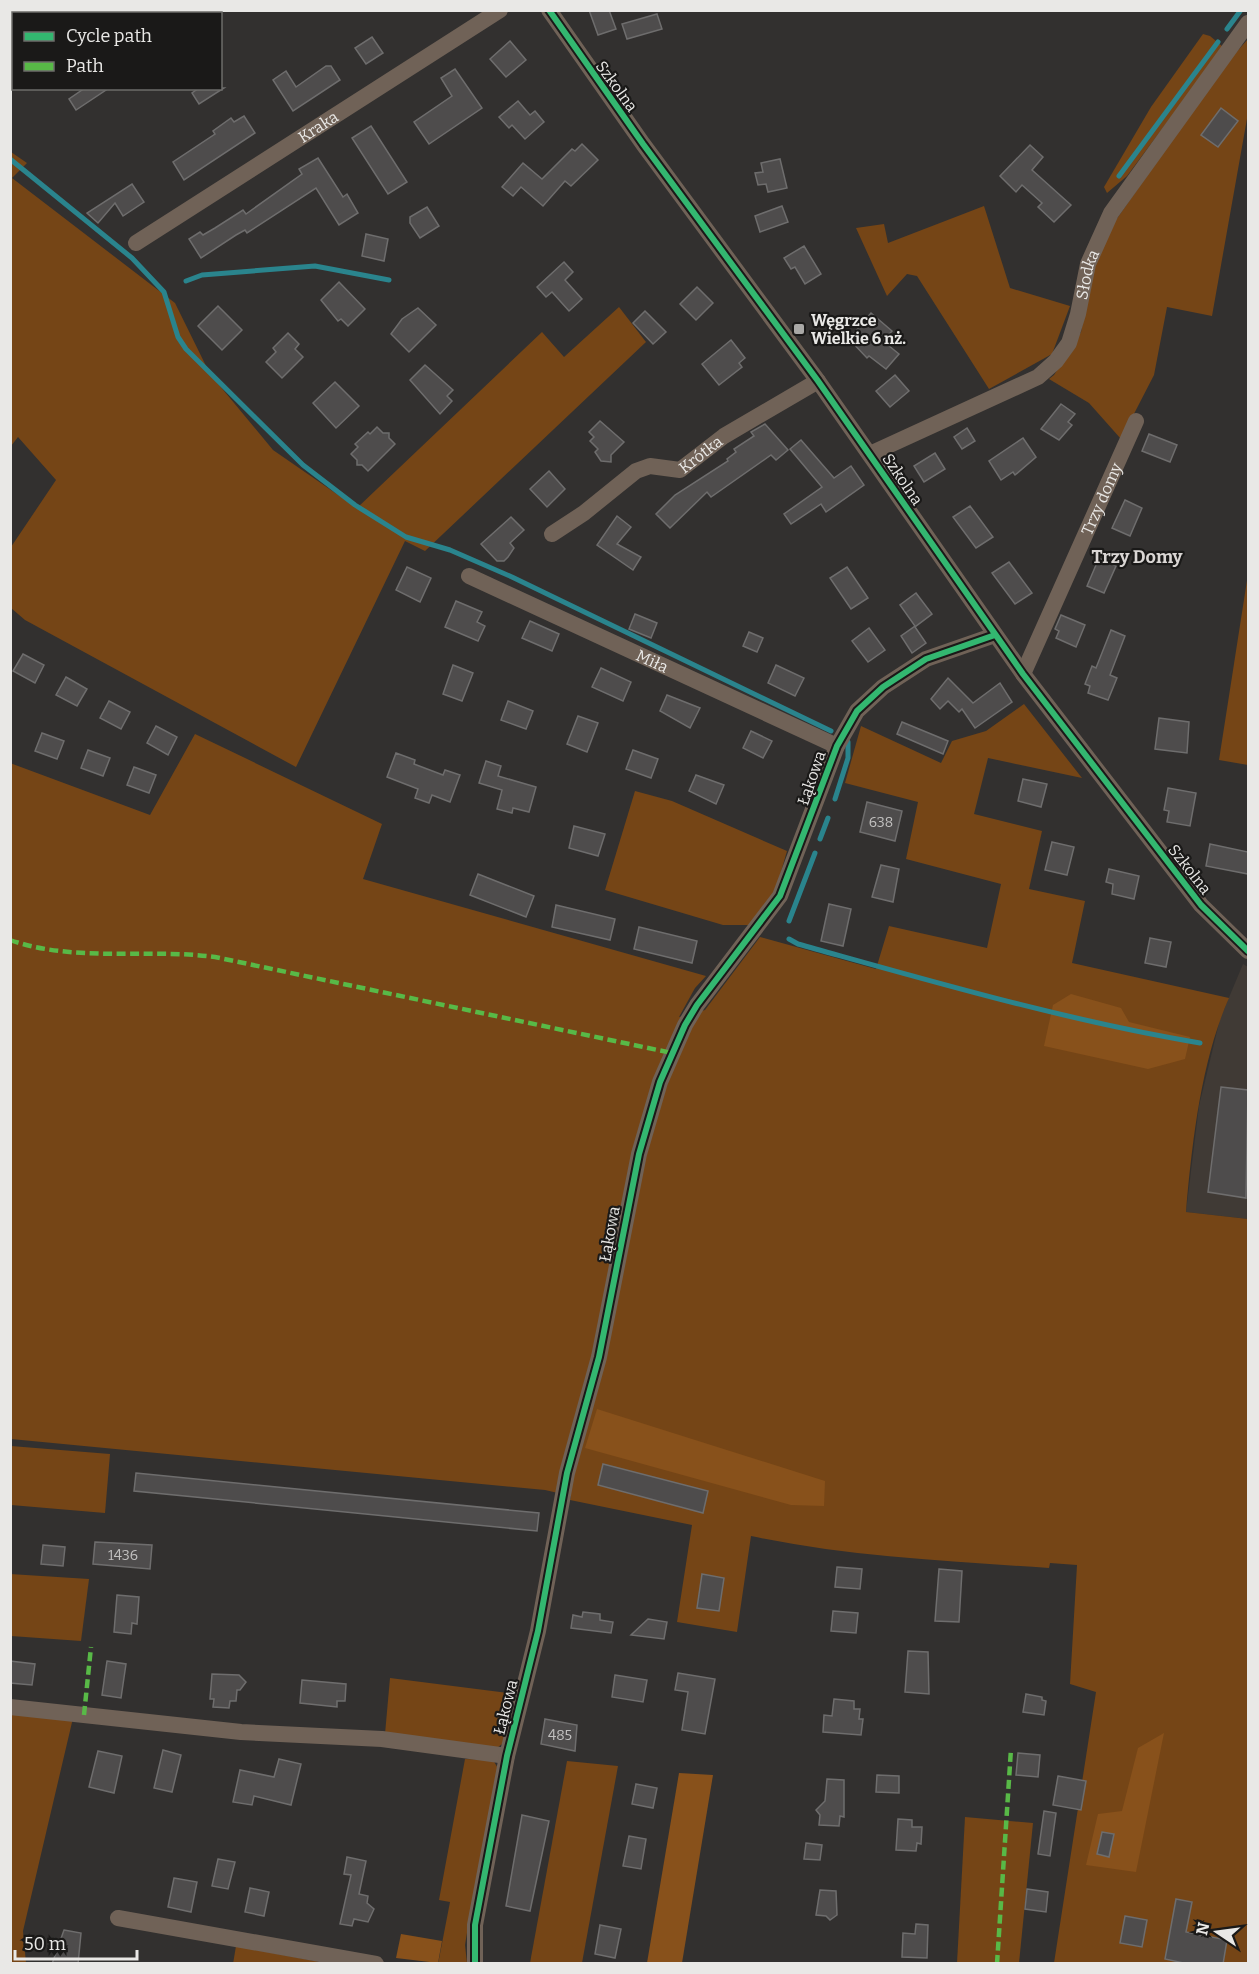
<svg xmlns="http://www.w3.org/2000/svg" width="1259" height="1974" font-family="Bitter,serif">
  <rect width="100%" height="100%" fill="#32302f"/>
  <path fill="#403a35" d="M1243,964L1248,967V1219L1186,1212L1199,1106L1220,1019Z"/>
  <g fill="#754516">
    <path d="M1203,34L1210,36L1223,47L1127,176L1107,193L1104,187L1151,107Z"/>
    <path d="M1248,39V113L1212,316L1167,307L1154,375L1121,439L1089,403L1049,379L1054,375L1081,332L1099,244L1225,65Z"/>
    <path d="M11,152L27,163L12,178L175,303L210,374L273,450L357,508L542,332L564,357L619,307L646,342L425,551L405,541L296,767L25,620L11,608V547L56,480L18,437L11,446Z"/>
    <path d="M984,206L1010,288L1070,306L1052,354L989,389L917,276L907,274L887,296L856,228L884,224L888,243Z"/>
    <path d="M1248,574V765L1219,760Z"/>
    <path d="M1024,704L1082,778L988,758L974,814L1042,831L1029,889L1085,901L1072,963L1229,998C1201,1061 1192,1143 1186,1212L1248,1219V1963H1054L1096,1692L1070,1684L1077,1565L1050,1563L1049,1568C949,1561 849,1557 751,1536L737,1632L677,1622L692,1525L570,1500L571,1496L545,1490L11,1439L10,763L150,815L195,734L382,824L363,879L706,976L695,988L679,1017L705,1010L760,937L876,969L889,926L987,948L1001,884L906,859L918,802L845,783L861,726L941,763L952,741L986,731Z"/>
    <path d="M635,791L672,801L787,851L776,889L751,925H723L605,890Z"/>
    <path d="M11,1446L110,1454L105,1513L11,1505Z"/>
    <path d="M10,1574L89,1579L81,1641L11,1636Z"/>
    <path d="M390,1678L515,1694L506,1741L497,1748L385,1734Z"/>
    <path d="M10,1712L73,1718L23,1931L26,1963H11Z"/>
    <path d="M465,1759L493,1760L499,1770L470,1914L465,1945L467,1963L438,1964L450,1902L439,1900Z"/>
    <path d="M567,1761L618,1766L582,1963H530Z"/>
    <path d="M965,1817L1033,1823L1019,1963H957Z"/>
    <path d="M236,1946L326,1963L233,1964Z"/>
  </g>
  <g fill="#88511b">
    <path d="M1071,994L1121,1008L1129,1022L1190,1037L1185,1059L1148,1069L1044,1046L1053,1005Z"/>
    <path d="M597,1409L825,1481L824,1506L791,1505L585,1448Z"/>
    <path d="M1164,1733L1136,1872L1086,1865L1098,1814L1122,1811L1138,1748Z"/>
    <path d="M679,1773L713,1775L682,1963H647Z"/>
    <path d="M401,1934L442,1941L438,1963L396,1958Z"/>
  </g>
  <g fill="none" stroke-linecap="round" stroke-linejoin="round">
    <g stroke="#2a848d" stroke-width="5">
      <path d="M1227,29L1241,10"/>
      <path d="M10,159L132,258L164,292L178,337L186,349L303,465L355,505L406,537L450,550L512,577L831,731"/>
      <path d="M1119,176L1218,42"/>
      <path d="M186,281L202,275L315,266L389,280"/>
      <path d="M835,799L848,758V742"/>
      <path d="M820,839L828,818"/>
      <path d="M789,921L815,853"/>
      <path d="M789,939L798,944C931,981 1064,1020 1200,1043"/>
    </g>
  </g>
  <g fill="#4e4c4c" stroke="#6e6d6d" stroke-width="1.5">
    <path d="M589,10H609L616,29L598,35Z"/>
    <path d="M657,14L662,29L627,39L622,24Z"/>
    <path d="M372,37L383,53L366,64L355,48Z"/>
    <path d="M510,41L526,60L506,77L490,59Z"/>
    <path d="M326,66H331L340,80L293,111L273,80L286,71L296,87Z"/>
    <path d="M455,69L482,108L429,144L414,122L452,96L441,78Z"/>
    <path d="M85,88H109L76,110L69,99Z"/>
    <path d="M199,88H224L199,104L192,93Z"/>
    <path d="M518,101L530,115L535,111L544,122L525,139L512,125L509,128L499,117Z"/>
    <path d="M1221,108L1238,121L1218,147L1201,135Z"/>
    <path d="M244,116L255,133L184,180L173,162L215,134L213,131L231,118L234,122Z"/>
    <path d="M371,126L407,182L388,194L352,138Z"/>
    <path d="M582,144L598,160L571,186L565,181L543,206L521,187L513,196L502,187L523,163L542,179L572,149L575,151Z"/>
    <path d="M1030,145L1043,157L1032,170L1071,205L1054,222L1038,207L1042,203L1022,185L1016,192L1000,176Z"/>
    <path d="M318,158L343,197L347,194L358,213L339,225L316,188L247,233L245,230L236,235L201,258L189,239L200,232L203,235L215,228L243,210L246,214L302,174L299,169Z"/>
    <path d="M780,159L787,188L768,192L766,184L758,185L755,173L763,172L761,163Z"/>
    <path d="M132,184L144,202L123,216L115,203L98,223L87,213Z"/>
    <path d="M782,206L788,222L760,232L755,216Z"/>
    <path d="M427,207L439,226L420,238L410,223V217Z"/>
    <path d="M366,234L388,239L384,261L362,256Z"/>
    <path d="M804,246L821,274L805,284L795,267L791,269L784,258Z"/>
    <path d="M564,262L573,272L565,280L582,299L569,311L552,292L546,297L537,287Z"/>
    <path d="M339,282L365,309L348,326L341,319L338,321L321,300Z"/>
    <path d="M697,287L713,303L696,320L680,304Z"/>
    <path d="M218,306L242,330L222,350L198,326Z"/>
    <path d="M418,308L436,325L409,352L391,334L402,319Z"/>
    <path d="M645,311L666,332L653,344L633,323Z"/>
    <path d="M871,313L892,331L883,341L899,354L886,369L869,356L867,358L849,339Z"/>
    <path d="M288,333L299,344L295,349L303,357L282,378L266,362L276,352L273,348Z"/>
    <path d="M731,340L745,358L739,363L742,367L719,385L702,364Z"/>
    <path d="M425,365L453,390L447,396L452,401L440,414L410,380Z"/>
    <path d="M895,375L909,391L890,407L876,391Z"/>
    <path d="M335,382L359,406L336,428L313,403Z"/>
    <path d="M1061,404L1075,414L1068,422L1072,425L1059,440L1041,429Z"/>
    <path d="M600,421L624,442L611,455V462L601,461L595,452L598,449L590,441L594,437L589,432Z"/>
    <path d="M765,424L788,450L776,460L771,455L711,497L707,492L670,528L656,514L675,495L728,461L727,459L736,452L734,449L754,436L751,432Z"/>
    <path d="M377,427L383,433H389V438L395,444L368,471L362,465H357V460L351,454L358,447L355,444L368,432L370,434Z"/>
    <path d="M967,428L975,441L962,449L954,437Z"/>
    <path d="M1149,434L1177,445L1170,462L1142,451Z"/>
    <path d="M1023,438L1036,457L1015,475L1013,472L1001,480L989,461Z"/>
    <path d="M801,440L834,478L851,466L864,485L826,512L821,504L791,524L784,514L822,487L790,449Z"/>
    <path d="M935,453L945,469L924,482L914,466Z"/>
    <path d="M549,471L565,489L547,507L530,489Z"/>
    <path d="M1125,500L1142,508L1130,536L1112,528Z"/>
    <path d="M970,506L993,537L976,548L953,517Z"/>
    <path d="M617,516L631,527L617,544L641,557L633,570L597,545Z"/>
    <path d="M511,517L524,530L510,543L514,548L508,557L504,561H497L481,544Z"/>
    <path d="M1099,558L1116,566L1104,593L1087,586Z"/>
    <path d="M1009,562L1032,593L1015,604L992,573Z"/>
    <path d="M407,567L431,578L420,602L396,590Z"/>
    <path d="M847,567L868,598L851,609L830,578Z"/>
    <path d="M916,593L932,614L915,627L926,643L912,653L901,636L915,626L900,605Z"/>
    <path d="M456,601L482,612L477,622L485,626L478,641L445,627Z"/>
    <path d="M635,614L657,623L651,638L629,629Z"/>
    <path d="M1061,615L1085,625L1076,647L1056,638L1059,631L1055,629Z"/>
    <path d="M530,621L559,634L552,651L522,638Z"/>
    <path d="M869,628L885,650L868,662L852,641Z"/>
    <path d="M1111,630L1125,636L1110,675L1117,678L1108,700L1088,693L1090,686L1085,684L1092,666L1096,668Z"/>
    <path d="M749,632L763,638L757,652L743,646Z"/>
    <path d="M23,654L44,665L35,683L13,671Z"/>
    <path d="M453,665L473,673L462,701L443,694Z"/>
    <path d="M776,665L804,678L795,696L768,683Z"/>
    <path d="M601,668L631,682L623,701L592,687Z"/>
    <path d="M66,677L87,689L77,706L56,695Z"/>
    <path d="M948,678L973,703L1000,683L1012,702L975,728L962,709L959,712L948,701L940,709L931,699Z"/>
    <path d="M667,695L700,708L690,728L660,711Z"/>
    <path d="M109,701L130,712L121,729L100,718Z"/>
    <path d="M508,701L533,711L526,729L501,720Z"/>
    <path d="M578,716L598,723L587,752L567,744Z"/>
    <path d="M1159,718L1189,722L1187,753L1155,749Z"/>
    <path d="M902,722L948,741L943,754L897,734Z"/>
    <path d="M156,726L177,737L168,755L147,743Z"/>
    <path d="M751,731L772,741L763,758L743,748Z"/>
    <path d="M42,733L64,741L57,759L35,751Z"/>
    <path d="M88,750L110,758L103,776L81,768Z"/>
    <path d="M633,750L658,759L651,778L626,769Z"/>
    <path d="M396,753L415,760L414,764L443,775L445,770L460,775L450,802L432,795L429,803L415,798L418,789L387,777Z"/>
    <path d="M486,761L501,766L498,776L536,787L529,812L513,808L512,813L497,809L502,790L479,783Z"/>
    <path d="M134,767L156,775L149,793L127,785Z"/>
    <path d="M696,775L724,785L716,804L689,791Z"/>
    <path d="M1023,779L1047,784L1041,807L1018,801Z"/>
    <path d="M1168,788L1196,793L1190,826L1167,822L1169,811L1164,810Z"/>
    <path d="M867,802L902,811L895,841L860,832Z"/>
    <path d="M574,826L605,834L598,856L569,848Z"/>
    <path d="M1052,842L1074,847L1067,875L1045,870Z"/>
    <path d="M1210,844L1248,852V874L1206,866Z"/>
    <path d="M881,865L899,869L893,902L872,897Z"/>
    <path d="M1109,869L1139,876L1134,899L1112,894L1113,884L1106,882Z"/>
    <path d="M478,874L534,896L526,917L470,895Z"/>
    <path d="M829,904L851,909L843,946L821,941Z"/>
    <path d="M556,905L615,919L610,940L552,927Z"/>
    <path d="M639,927L697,941L692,963L634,949Z"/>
    <path d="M1150,938L1171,942L1166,967L1145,963Z"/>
    <path d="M1221,1087L1248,1090L1246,1198L1208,1192Z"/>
    <path d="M603,1464L708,1491L703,1513L598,1485Z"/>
    <path d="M136,1473L539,1513L537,1531L134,1491Z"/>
    <path d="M95,1542L152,1545L150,1569L93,1564Z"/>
    <path d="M43,1545L65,1547L63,1566L41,1564Z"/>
    <path d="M837,1567L862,1569L860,1589L835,1587Z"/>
    <path d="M939,1569L962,1571L959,1622L935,1621Z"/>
    <path d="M702,1574L724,1578L719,1611L697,1608Z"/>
    <path d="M117,1595L139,1597L137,1624L132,1623L131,1634L114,1632Z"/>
    <path d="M833,1611L858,1613L856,1633L831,1631Z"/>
    <path d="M583,1612L600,1614V1620L613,1622L611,1633L571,1628L573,1615L582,1617Z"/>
    <path d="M648,1619L667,1622L664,1639L631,1635Z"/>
    <path d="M908,1651L928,1652L929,1694L905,1692Z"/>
    <path d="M10,1661L35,1664L32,1685L10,1683Z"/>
    <path d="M107,1661L126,1664L121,1698L102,1695Z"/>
    <path d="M678,1673L715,1679L705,1734L682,1730L688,1692L675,1690Z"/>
    <path d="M212,1674L239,1675L246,1682L240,1690H237L236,1701H230L229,1708L213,1707L214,1699H210Z"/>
    <path d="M615,1675L647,1680L643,1702L612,1697Z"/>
    <path d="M302,1680L346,1684L345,1701H337V1707L300,1703Z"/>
    <path d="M1026,1694L1042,1697V1700L1046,1701L1044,1715L1023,1712Z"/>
    <path d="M834,1699L854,1701V1709H860L859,1719H863L861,1735L823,1732L824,1715L832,1716Z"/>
    <path d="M545,1719L577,1725L575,1751L541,1744Z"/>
    <path d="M163,1750L181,1755L172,1792L154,1788Z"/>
    <path d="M98,1751L122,1756L114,1793L89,1787Z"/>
    <path d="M1018,1753L1040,1755L1038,1777L1016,1775Z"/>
    <path d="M279,1759L301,1764L291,1805L254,1796L252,1805L233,1802L240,1770L274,1777Z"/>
    <path d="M877,1775L899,1776V1793L876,1792Z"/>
    <path d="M1058,1776L1086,1781L1081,1810L1053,1805Z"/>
    <path d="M827,1779L844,1780V1817L840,1816L839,1826L819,1825L820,1815L816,1810L825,1801Z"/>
    <path d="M636,1784L657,1788L653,1808L632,1804Z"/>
    <path d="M1044,1811L1056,1813L1050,1856L1038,1854Z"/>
    <path d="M522,1815L549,1821L530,1911L506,1906Z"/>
    <path d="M898,1819L912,1820V1827H922L921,1844L917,1843L916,1851L896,1850Z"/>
    <path d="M1102,1832L1114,1834L1109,1857L1097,1854Z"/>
    <path d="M629,1836L646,1839L641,1869L623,1866Z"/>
    <path d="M806,1843L822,1845L820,1860L804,1859Z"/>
    <path d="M347,1857L366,1861L359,1894L368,1896L367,1903L374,1909L368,1922L354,1919L352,1926L340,1924L351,1875L344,1874Z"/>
    <path d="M218,1859L235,1862L228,1889L212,1886Z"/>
    <path d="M174,1878L197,1882L191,1912L168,1907Z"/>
    <path d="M250,1888L269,1892L264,1916L245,1912Z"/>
    <path d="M1027,1889L1048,1892L1046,1912L1025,1909Z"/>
    <path d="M820,1890L836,1891L837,1915L830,1920L826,1916L816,1915Z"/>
    <path d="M1176,1899L1192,1902L1186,1932L1227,1940L1223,1964H1188L1165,1959Z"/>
    <path d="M1125,1916L1147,1920L1142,1947L1120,1943Z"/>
    <path d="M916,1924L928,1925L927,1958L902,1957L903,1933L915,1934Z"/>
    <path d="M600,1925L621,1929L615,1958L595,1954Z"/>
    <path d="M64,1930L81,1933L78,1964H52Z"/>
  </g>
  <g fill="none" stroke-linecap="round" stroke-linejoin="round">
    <g stroke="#706257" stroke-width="16">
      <path d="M549,10L643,144L818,381L1023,674L1201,905L1248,951"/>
      <path id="s1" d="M136,243L500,10"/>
      <path id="s2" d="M870,454L1038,377L1056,361L1069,343L1078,314L1088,264L1111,213L1248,23"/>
      <path id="s3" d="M552,534L584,513L636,471L650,466L680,470L724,436L818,381"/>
      <path id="s4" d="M469,576L837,746"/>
      <path id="s5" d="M1023,674L1136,421"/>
      <path d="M10,1707L241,1732L382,1739L507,1756"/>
      <path d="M118,1918L376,1964"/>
      <path d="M475,1964V1925L507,1756L538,1631L567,1473L599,1357L639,1154L660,1082L685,1025L697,1005L780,896L837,746L857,711L883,687L926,659L995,635"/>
    </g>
    <g stroke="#58b947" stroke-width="4.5" stroke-dasharray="9 4.5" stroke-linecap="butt">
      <path d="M10,940C76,963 147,948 215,957L672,1053"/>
      <path d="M84,1715L91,1647"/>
      <path d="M997,1964L1011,1749"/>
    </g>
    <g stroke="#1a1918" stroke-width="10">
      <g id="cycleway">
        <path d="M549,10L643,144L818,381L1023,674L1201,905L1248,951"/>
        <path d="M475,1964V1925L507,1756L538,1631L567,1473L599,1357L639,1154L660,1082L685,1025L697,1005L780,896L837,746L857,711L883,687L926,659L995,635"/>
      </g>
    </g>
    <use href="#cycleway" stroke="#33b770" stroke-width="6"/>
  </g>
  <rect fill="#a9a8a6" stroke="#1a1918" stroke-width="2" x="793" y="323" width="12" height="12" rx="3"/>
  <g text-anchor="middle" stroke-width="4.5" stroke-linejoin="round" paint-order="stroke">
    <g font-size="14" fill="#c2c1c0">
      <text x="881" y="827">638</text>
      <text x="123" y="1560">1436</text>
      <text x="560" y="1740">485</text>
    </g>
    <g font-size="16" fill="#e9e8e6" stroke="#1a1918">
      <text transform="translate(617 86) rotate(54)" y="6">Szkolna</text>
      <text dy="6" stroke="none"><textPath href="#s1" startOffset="216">Kraka</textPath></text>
      <text dy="6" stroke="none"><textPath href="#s2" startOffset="302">Słodka</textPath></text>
      <text dy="6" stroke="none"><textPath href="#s3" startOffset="176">Krótka</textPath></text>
      <text transform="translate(903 479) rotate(56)" y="6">Szkolna</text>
      <text dy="6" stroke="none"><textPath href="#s5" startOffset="192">Trzy domy</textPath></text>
      <text dy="6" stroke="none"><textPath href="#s4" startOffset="202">Miła</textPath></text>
      <text transform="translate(811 778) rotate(-71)" y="6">Łąkowa</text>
      <text transform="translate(1190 869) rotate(52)" y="6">Szkolna</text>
      <text transform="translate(609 1234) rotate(-80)" y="6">Łąkowa</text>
      <text transform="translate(505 1707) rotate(-76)" y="6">Łąkowa</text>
    </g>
    <g font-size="16" font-weight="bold" fill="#e9e8e6" stroke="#1a1918" text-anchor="start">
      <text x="811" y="326">Węgrzce<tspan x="811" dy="18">Wielkie 6 nż.</tspan></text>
    </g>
    <g font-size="18" font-weight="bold" fill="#dad6d4" stroke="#1a1918">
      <text x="1137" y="563">Trzy Domy</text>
    </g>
  </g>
  <rect width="1259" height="1974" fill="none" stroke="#e9e8e6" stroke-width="24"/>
  <rect x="12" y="12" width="210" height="78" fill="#1a1918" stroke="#6d6c6a" stroke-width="1.5"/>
  <rect x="24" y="32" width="30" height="9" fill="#33b770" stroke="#6d6c6a" stroke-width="1.5"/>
  <text x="66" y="42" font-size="18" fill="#e9e8e6">Cycle path</text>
  <rect x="24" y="62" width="30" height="9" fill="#58b947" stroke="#6d6c6a" stroke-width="1.5"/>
  <text x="66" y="72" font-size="18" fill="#e9e8e6">Path</text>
  <g transform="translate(1217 1932) rotate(283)" stroke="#1a1918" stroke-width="4.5" paint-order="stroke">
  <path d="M0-4.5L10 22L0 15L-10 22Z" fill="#e9e8e6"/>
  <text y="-9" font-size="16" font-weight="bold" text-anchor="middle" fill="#e9e8e6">N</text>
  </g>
  <path d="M15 1950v9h122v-9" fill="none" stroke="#e9e8e6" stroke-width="3"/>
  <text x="24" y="1950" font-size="18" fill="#e9e8e6" stroke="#1a1918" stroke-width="4.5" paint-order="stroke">50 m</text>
</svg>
